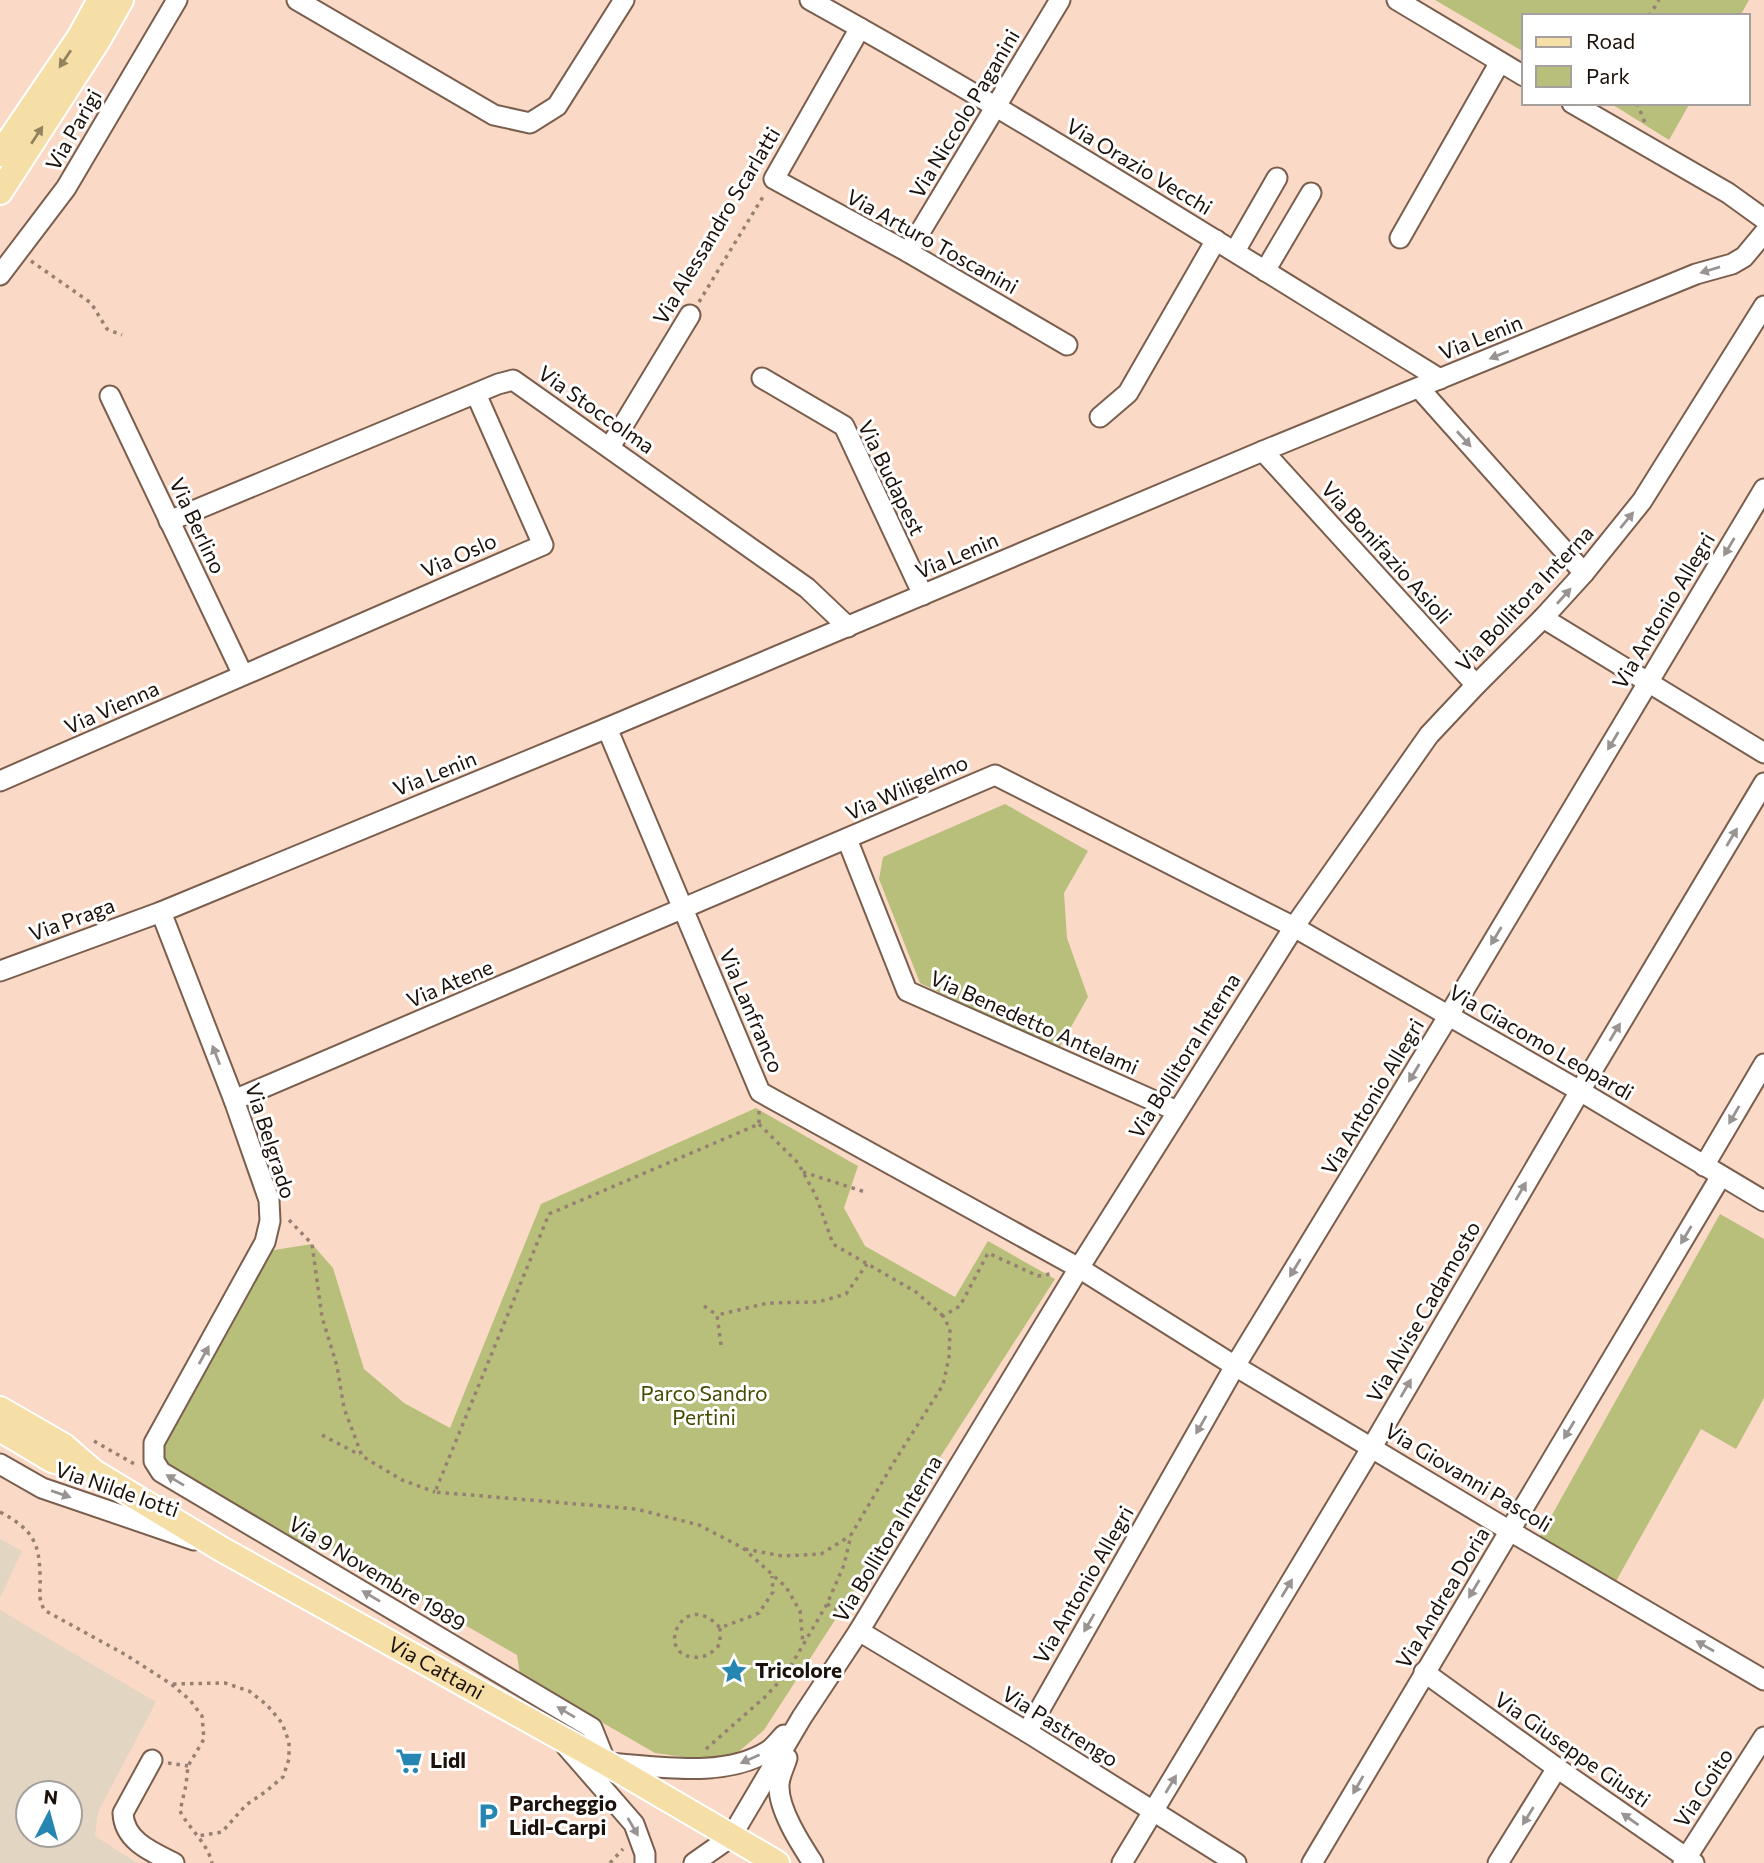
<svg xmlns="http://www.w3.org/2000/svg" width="1764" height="1863" font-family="Commissioner,sans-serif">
  <rect width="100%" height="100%" fill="#fadac7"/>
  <g fill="#e2d5c2" fill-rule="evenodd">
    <path d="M0,1539L22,1551L0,1598Z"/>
    <path d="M0,1610L156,1702L98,1812L95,1836L137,1863H0ZM28,1793H70V1835H28Z"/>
  </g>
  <g fill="#b7bf7a">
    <path d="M1435,0H1749L1740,16H1524V52Z"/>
    <path d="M1610,103H1690L1669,140Z"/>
    <path d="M1005,804L1088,851L1064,893L1067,938L1088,997L1058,1050L920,983L879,879L883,857Z"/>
    <path d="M756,1108L858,1166L844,1208L865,1246L955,1297L988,1241L1055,1279L764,1730L737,1753L713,1761L655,1753L520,1675L517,1655L309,1535L312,1554L167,1471C161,1458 162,1450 168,1437L268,1251L312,1244L333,1268L364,1369L404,1403L450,1428L541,1204Z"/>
    <path d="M1720,1214L1764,1239V1398L1736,1449L1701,1429L1615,1583L1538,1540Z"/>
  </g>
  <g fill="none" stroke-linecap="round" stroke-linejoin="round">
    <g stroke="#7a5e4e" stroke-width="23">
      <g id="minor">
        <path d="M297,0L494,115L530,123L557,106L624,0"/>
        <path d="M810,0C1025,119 1232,251 1440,379"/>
        <path d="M1397,0L1524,76"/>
        <path d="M860,28L774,179L908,252L1067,345"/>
        <path d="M1572,103L1728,193L1764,219"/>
        <path d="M1400,238L1500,62"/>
        <path d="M1235,251L1277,178"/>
        <path d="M908,252L1060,0"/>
        <path d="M1265,271L1311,193"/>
        <path d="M0,275L66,188L177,0"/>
        <path d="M762,378L844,426L923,595"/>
        <path d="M1419,388L1584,573"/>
        <path d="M110,396L243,675"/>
        <path d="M1100,417L1128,393L1216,240"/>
        <path d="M610,447L690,315"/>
        <path d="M1263,451L1476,685"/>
        <path d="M169,521L498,384L513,380L807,588L848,627"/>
        <path d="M1543,618L1764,753"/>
        <path d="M607,728L760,1092L1079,1268L1235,1366L1510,1531L1764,1680"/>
        <path d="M0,781L543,545L476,394"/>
        <path d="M847,839L907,991L1177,1111"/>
        <path d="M161,912L234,1100L269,1200L270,1221L265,1242L154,1443V1461L161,1472L592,1728L606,1763C657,1766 724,1779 768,1751C774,1747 779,1740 784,1735"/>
        <path d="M0,971L161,912L607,728L1263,451L1696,274L1732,264L1744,257L1764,233"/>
        <path d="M234,1100L995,775L1294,927L1580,1091L1764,1201"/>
        <path d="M1704,1166L1764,1064"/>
        <path d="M0,1464L42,1488L194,1540"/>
        <path d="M859,1631L1027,1732L1236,1863"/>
        <path d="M1424,1672L1557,1768L1694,1863"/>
        <path d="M1027,1732L1235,1366L1449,1015L1764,489"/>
        <path d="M566,1746L634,1824L645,1854V1863"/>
        <path d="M787,1758C785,1766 779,1776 779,1785C778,1809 800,1843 813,1863"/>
        <path d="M152,1760L123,1813C124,1841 152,1852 174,1863"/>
        <path d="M694,1863L731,1837L802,1717L859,1631L1079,1268L1294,927L1429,735L1476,685L1543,618L1584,573L1642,501L1764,306"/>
        <path d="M1122,1863L1372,1447L1580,1091L1764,783"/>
        <path d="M1312,1863L1721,1176"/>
        <path d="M1498,1863L1557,1768"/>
        <path d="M1683,1863L1764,1737"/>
      </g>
    </g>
    <g stroke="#fff" stroke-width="28">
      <g id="major">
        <path d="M0,154L79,38L100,0"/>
        <path d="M0,192L97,42L121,0"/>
        <path id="s1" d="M0,1409L64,1446L94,1472L223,1550L606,1763L777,1863"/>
        <path d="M0,1429L52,1460L87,1470"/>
      </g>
    </g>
    <g stroke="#978073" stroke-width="3.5" stroke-dasharray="3.5 5" stroke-linecap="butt">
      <path d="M1649,16L1659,0"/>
      <path d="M1637,103L1645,123"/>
      <path d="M31,261L91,303L107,329L122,335"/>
      <path d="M699,302L764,195"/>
      <path d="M759,1111V1124L549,1214L435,1492L636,1509L699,1525L743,1548L786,1587L800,1611L803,1644"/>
      <path d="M759,1124L798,1163L816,1196L833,1244L916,1292L943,1316"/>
      <path d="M803,1172L865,1192"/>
      <path d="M289,1220L312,1244L322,1317L337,1366L344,1408L362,1456L402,1480L435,1492"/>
      <path d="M704,1306L717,1315"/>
      <path d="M721,1345L717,1315L768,1303L818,1302L846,1294L867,1264"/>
      <path d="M322,1435L360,1455"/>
      <path d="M94,1441L136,1465"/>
      <path d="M0,1512C32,1529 40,1542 40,1578C41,1594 37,1593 44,1610L126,1655L171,1684L190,1700L202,1716L204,1739L188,1766L186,1785L180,1811C189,1829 207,1842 212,1863"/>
      <path d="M745,1549L782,1556L821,1554L850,1536"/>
      <path d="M827,1604L846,1615"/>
      <path d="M720,1628V1644C713,1652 705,1659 692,1657C654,1652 685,1587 720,1628L759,1613L773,1592L772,1576"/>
      <path d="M173,1684L225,1683L249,1691L267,1705L282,1723L289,1742V1759L283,1777L265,1792L246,1805L222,1832L198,1836"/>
      <path d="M706,1749L766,1696L786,1674L827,1604L844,1565L851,1535L894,1462L943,1385L949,1357L950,1329L943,1316L960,1306L988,1253L1038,1276L1050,1274"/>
      <path d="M168,1763L188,1766"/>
      <path d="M610,1863L623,1849"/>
    </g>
    <use href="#minor" stroke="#fff" stroke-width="19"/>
    <use href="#major" stroke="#f5dfa7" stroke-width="24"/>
  </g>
  <defs><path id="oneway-solid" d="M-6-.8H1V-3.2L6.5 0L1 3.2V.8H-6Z" transform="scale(1.75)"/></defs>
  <g fill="#938260">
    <use href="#oneway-solid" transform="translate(65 59) rotate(124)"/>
    <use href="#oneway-solid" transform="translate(37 135) rotate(-57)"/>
  </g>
  <g fill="#999491">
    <use href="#oneway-solid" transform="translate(1710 270) rotate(163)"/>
    <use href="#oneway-solid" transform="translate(1499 355) rotate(158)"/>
    <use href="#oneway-solid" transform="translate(1464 439) rotate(48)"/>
    <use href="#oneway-solid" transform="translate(1627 520) rotate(-51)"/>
    <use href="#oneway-solid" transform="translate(1729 547) rotate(121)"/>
    <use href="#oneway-solid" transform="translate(1564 596) rotate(-48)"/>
    <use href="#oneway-solid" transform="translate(1613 741) rotate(121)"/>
    <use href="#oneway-solid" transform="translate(1732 837) rotate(-59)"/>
    <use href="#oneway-solid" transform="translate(1496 936) rotate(121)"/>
    <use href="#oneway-solid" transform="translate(1615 1032) rotate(-59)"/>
    <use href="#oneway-solid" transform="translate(216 1055) rotate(-111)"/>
    <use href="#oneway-solid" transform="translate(1414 1073) rotate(121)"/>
    <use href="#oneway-solid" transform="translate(1734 1115) rotate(120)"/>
    <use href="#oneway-solid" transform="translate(1521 1191) rotate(-60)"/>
    <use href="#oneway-solid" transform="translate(1686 1235) rotate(121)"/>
    <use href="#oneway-solid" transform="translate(1295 1268) rotate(121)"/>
    <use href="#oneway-solid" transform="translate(204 1355) rotate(-61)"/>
    <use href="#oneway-solid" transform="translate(1406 1388) rotate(-60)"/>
    <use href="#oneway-solid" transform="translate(1201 1425) rotate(120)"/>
    <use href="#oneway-solid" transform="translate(1569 1430) rotate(121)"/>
    <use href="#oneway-solid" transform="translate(175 1480) rotate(-149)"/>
    <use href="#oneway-solid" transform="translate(61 1494) rotate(19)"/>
    <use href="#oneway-solid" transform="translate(1287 1588) rotate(-59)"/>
    <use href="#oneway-solid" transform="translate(1474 1589) rotate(121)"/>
    <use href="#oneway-solid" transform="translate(371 1596) rotate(-149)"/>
    <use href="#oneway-solid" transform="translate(1089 1623) rotate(120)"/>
    <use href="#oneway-solid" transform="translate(1705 1646) rotate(-150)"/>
    <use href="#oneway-solid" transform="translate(566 1712) rotate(-149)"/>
    <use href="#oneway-solid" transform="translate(750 1759) rotate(156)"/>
    <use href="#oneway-solid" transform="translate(1171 1784) rotate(-59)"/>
    <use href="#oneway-solid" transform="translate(1358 1785) rotate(120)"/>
    <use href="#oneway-solid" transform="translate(1528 1816) rotate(122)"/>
    <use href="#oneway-solid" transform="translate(1630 1819) rotate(-145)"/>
    <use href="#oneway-solid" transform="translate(633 1827) rotate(60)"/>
  </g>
  <defs>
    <g id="sight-bare" transform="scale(2.1)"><path d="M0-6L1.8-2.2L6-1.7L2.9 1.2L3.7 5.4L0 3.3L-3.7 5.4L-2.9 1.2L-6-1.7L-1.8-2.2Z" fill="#2786b1" stroke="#fff" stroke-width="2.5" paint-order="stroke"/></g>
    <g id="supermarket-bare" transform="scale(2.1)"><path d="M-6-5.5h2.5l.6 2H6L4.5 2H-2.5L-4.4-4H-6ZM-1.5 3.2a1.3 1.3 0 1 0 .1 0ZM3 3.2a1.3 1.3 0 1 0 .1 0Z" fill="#2786b1" stroke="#fff" stroke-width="2.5" paint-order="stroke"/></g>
    <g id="parking-bare" transform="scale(2.1)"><path d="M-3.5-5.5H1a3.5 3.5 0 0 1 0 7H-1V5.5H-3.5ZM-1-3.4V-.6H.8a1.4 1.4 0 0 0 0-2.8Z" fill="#2786b1" stroke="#fff" stroke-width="2.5" paint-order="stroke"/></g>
  </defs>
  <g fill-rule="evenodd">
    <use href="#sight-bare" x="734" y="1671"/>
    <use href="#supermarket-bare" x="409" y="1761"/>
    <use href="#parking-bare" x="488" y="1816"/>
  </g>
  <g text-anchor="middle" stroke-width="6" stroke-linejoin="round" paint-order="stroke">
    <g font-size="21" fill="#1c110a" stroke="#fff">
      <text transform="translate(965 114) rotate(-59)" y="7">Via Niccolo Paganini</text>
      <text transform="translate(74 130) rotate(-60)" y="7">Via Parigi</text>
      <text transform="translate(1139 167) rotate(31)" y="7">Via Orazio Vecchi</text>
      <text transform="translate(717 226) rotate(-59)" y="7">Via Alessandro Scarlatti</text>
      <text transform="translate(932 242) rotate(29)" y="7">Via Arturo Toscanini</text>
      <text transform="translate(1481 338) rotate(-22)" y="7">Via Lenin</text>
      <text transform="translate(596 410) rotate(35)" y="7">Via Stoccolma</text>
      <text transform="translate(891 478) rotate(64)" y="7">Via Budapest</text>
      <text transform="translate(197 526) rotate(65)" y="7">Via Berlino</text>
      <text transform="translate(1386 553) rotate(48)" y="7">Via Bonifazio Asioli</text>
      <text transform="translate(459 556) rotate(-24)" y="7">Via Oslo</text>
      <text transform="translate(957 556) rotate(-23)" y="7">Via Lenin</text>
      <text transform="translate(1525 599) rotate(-47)" y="7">Via Bollitora Interna</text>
      <text transform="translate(1664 611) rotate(-59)" y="7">Via Antonio Allegri</text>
      <text transform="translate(112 708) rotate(-24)" y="7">Via Vienna</text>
      <text transform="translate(435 774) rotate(-22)" y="7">Via Lenin</text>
      <text transform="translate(907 788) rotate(-24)" y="7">Via Wiligelmo</text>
      <text transform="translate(72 920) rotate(-20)" y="7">Via Praga</text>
      <text transform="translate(450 984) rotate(-23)" y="7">Via Atene</text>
      <text transform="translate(751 1011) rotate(67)" y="7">Via Lanfranco</text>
      <text transform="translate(1034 1023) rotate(24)" y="7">Via Benedetto Antelami</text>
      <text transform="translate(1541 1043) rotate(30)" y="7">Via Giacomo Leopardi</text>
      <text transform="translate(1185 1056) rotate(-58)" y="7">Via Bollitora Interna</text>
      <text transform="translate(1373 1097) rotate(-59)" y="7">Via Antonio Allegri</text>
      <text transform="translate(270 1141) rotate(72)" y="7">Via Belgrado</text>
      <text transform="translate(1424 1312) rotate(-60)" y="7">Via Alvise Cadamosto</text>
      <text transform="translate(1468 1478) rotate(31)" y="7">Via Giovanni Pascoli</text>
      <text transform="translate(117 1490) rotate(19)" y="7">Via Nilde Iotti</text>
      <text transform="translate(888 1539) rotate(-59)" y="7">Via Bollitora Interna</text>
      <text transform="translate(377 1574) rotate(31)" y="7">Via 9 Novembre 1989</text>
      <text transform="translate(1084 1585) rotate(-60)" y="7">Via Antonio Allegri</text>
      <text transform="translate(1443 1598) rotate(-59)" y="7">Via Andrea Doria</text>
      <text dy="7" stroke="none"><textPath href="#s1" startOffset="508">Via Cattani</textPath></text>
      <text transform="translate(1060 1727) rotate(32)" y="7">Via Pastrengo</text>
      <text transform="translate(1572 1750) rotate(35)" y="7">Via Giuseppe Giusti</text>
      <text transform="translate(1704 1788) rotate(-57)" y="7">Via Goito</text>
    </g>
    <g font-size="21" fill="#464a00" stroke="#fff">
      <text x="704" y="1401">Parco Sandro<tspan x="704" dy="24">Pertini</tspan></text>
    </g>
    <g font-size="21" font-weight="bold" fill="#1c110a" stroke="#fff" text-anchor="start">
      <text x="755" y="1678">Tricolore</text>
      <text x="430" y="1768">Lidl</text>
      <text x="509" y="1811">Parcheggio<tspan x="509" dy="24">Lidl-Carpi</tspan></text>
    </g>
  </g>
  <rect x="1522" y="14" width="228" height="91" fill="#ffffff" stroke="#a4a09d" stroke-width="2"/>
  <rect x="1536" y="37" width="35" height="10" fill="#f5dfa7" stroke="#a4a09d" stroke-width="2"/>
  <text x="1586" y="49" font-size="21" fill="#1c110a">Road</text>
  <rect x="1536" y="66" width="35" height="21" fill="#b7bf7a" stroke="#a4a09d" stroke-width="2"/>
  <text x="1586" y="84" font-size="21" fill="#1c110a">Park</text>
  <g transform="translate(49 1814) rotate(6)"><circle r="33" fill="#ffffff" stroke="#a4a09d" stroke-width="2"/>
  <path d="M0-5L12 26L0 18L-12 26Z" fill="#2786b1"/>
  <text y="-10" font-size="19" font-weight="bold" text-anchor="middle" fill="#1c110a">N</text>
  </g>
</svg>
